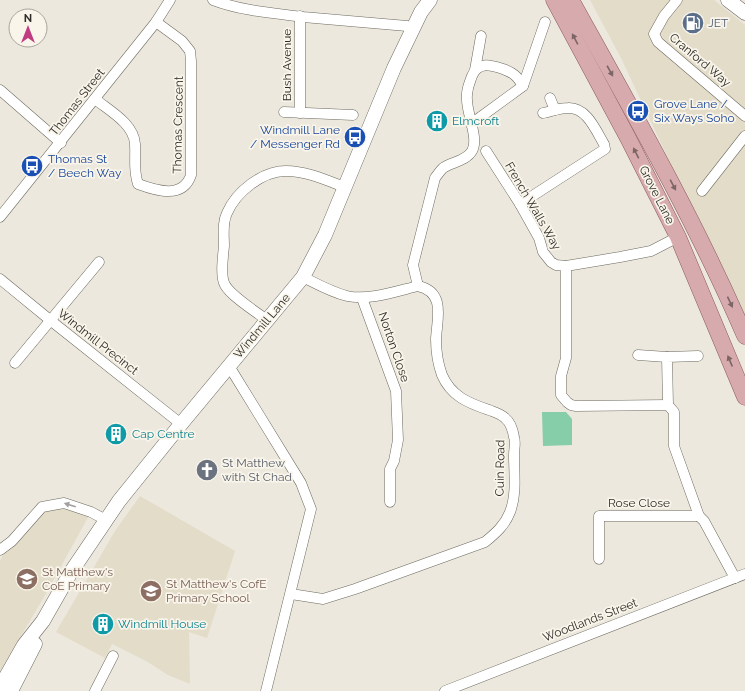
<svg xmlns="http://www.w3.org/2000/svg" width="745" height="691" font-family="Raleway,sans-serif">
  <rect width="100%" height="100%" fill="#ece8dd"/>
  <g fill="#e2dcc9">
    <path d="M590,0H714L745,25V322L621,58Z"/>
    <path d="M140,496L235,551L207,638L189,632L190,684L168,675L146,661L112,644L105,658L56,632L115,531Z"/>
    <path d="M62,506L91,512L44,597L0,671V561L5,551L44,509Z"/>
  </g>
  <path fill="#85cea9" d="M542,412H566L572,419V445L543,446Z"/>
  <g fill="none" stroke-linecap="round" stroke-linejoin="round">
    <g stroke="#6c695f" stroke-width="11">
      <g id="street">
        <path d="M213,0C242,11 273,13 303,17C338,20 372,23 407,26L412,29"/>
        <path d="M677,0L664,16L654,34L658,42L745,116"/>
        <path d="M475,70L481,36"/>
        <path d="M0,90L61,143"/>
        <path d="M550,98L555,110"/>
        <path d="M95,99C110,111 134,124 135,144C136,160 133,169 138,184C157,191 183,199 191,175V61L190,51L182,41L156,22"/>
        <path d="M284,112L353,115"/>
        <path d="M300,113V16"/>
        <path d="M471,124L523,86"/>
        <path d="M486,151L520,204L539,238L543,252L551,262L556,265L566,266L620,257L651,251L678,237"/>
        <path d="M702,191L745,136"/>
        <path d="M520,204L605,149L604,144C596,131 587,107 568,108C560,108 552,111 543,113"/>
        <path d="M0,217L156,22L170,0"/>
        <path d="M566,266V358L561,376V395L567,402L571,405L576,406L668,405L674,412V446L699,516L704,521L735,578"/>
        <path d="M0,279L50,320L181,424"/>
        <path d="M418,286L413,265L435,178C438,174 440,171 443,168C452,162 466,161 472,151C479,139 467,114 467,100C466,91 469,84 472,76C478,61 490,65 503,69C514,73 517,76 523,86L545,22"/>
        <path d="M362,298L396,391L398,440L394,461L390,469V502"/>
        <path d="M267,320C256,312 231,296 225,285C220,277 223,256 224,246C224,235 222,223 227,213C236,192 262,171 286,171C306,171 326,180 344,187"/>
        <path d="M638,355L667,357"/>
        <path d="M15,363L99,262"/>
        <path d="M229,366L301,483L311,509L266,691"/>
        <path d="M668,405L667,357L698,356"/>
        <path d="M0,550L12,541L42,507L64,503L91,512L106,520"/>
        <path d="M599,559V516H699"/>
        <path d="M291,594L323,599L355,589L485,542C496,533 505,525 510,512C517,494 514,474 514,455C514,449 516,442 514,437C513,431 510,422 505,418C501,414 494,412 489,410C468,403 451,396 442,375C438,364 436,351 436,339C437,319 446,292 418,286C397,291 368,301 347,296C331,292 317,284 303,277"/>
        <path d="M95,691L113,656"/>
        <path d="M445,691L745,574"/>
      </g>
    </g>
    <g stroke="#6c695f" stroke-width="15">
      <g id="secondary">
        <path d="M728,0L745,13"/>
        <path d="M0,687L24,645L43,621L71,572L119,501L181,424L303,277L325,235L394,68L421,12L430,0"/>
        <path d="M11,691L35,644"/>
      </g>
    </g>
    <g stroke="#8b5a5c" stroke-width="17">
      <g id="primary">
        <path d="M554,0L628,138L678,237L745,397"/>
        <path d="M571,0C632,110 695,220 745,336"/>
      </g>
    </g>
    <use href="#street" stroke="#fff" stroke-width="10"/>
    <use href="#secondary" stroke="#fff" stroke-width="14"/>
    <use href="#primary" stroke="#d7aaae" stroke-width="16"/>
  </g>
  <defs><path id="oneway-solid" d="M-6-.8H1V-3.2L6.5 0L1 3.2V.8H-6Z"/></defs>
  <g fill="#7b6565">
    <use href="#oneway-solid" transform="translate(575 39) rotate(-118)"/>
    <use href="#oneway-solid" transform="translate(610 71) rotate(61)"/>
    <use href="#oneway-solid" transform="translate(636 153) rotate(-117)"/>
    <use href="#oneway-solid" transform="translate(673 185) rotate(62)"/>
    <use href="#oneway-solid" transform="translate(730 302) rotate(65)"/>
    <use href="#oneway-solid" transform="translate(730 361) rotate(-113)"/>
  </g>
  <use fill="#a1a09f" href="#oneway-solid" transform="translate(70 505) rotate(-163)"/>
  <defs>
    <g id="fuel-disc" transform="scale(1.15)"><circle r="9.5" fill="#5c6f8a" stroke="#f9f5ea"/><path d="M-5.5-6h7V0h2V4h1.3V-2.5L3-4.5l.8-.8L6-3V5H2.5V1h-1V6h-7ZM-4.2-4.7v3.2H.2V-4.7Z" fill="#fff"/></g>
    <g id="bus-disc" transform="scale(1.15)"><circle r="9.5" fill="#1a4fb4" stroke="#f9f5ea"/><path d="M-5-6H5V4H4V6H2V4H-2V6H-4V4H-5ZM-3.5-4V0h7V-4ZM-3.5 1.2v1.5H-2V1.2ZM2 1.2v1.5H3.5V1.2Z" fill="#fff"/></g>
    <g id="building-disc" transform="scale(1.15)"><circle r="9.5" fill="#0f9aa8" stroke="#f9f5ea"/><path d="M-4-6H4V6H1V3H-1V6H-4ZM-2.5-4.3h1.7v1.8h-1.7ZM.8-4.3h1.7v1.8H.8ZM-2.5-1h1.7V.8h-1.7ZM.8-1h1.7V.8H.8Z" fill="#fff"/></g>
    <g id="church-disc" transform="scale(1.15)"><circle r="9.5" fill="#6b7280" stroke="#f9f5ea"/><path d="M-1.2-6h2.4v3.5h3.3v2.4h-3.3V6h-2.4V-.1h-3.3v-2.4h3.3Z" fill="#fff"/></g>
    <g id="school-disc" transform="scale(1.15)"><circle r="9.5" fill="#8d6e63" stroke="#f9f5ea"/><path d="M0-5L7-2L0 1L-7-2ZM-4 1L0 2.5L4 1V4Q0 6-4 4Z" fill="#fff"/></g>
  </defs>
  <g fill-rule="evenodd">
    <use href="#fuel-disc" x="693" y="23"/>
    <use href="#bus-disc" x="638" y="111"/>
    <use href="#building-disc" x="437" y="121"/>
    <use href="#bus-disc" x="355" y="137"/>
    <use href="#bus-disc" x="32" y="166"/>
    <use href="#building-disc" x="116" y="434"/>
    <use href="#church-disc" x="207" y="470"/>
    <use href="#school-disc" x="27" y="579"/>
    <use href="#school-disc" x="151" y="591"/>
    <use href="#building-disc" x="103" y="624"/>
  </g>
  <g text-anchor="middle" stroke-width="3.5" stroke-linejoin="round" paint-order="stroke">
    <g font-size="12" fill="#4e5e75" stroke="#f9f5ea" text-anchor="start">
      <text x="708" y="27">JET</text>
    </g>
    <g font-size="12" fill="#2f2d29" stroke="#f9f5ea">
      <text transform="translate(700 60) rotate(40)" y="4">Cranford Way</text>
      <text transform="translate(287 65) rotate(-90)" y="4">Bush Avenue</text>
      <text transform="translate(77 102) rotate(-52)" y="4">Thomas Street</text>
      <text transform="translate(178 125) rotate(-89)" y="4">Thomas Crescent</text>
      <text transform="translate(657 195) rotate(63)" y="4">Grove Lane</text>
      <text transform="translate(533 206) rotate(60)" y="4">French Walls Way</text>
      <text transform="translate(262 326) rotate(-50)" y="4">Windmill Lane</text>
      <text transform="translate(98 342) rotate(38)" y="4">Windmill Precinct</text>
      <text transform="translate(394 347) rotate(71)" y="4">Norton Close</text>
      <text transform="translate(500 468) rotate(-89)" y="4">Cuin Road</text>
      <text x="639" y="507">Rose Close</text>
      <text transform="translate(590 620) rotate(-21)" y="4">Woodlands Street</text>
    </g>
    <g font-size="12" fill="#164399" stroke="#f9f5ea" text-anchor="start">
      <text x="654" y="108">Grove Lane /<tspan x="654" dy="14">Six Ways Soho</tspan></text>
      <text x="340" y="134" text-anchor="end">Windmill Lane<tspan x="340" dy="14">/ Messenger Rd</tspan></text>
      <text x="48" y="163">Thomas St<tspan x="48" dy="14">/ Beech Way</tspan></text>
    </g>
    <g font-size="12" fill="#0d838f" stroke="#f9f5ea" text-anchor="start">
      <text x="452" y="125">Elmcroft</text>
      <text x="132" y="438">Cap Centre</text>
      <text x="118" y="628">Windmill House</text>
    </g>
    <g font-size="12" fill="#5b616d" stroke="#f9f5ea" text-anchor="start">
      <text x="222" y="467">St Matthew<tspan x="222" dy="14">with St Chad</tspan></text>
    </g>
    <g font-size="12" fill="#785e54" stroke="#f9f5ea" text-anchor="start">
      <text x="42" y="576">St Matthew's<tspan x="42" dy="14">CoE Primary</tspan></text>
      <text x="166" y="588">St Matthew's CofE<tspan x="166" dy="14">Primary School</tspan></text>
    </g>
  </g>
  <g transform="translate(28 28)"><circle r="19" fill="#f9f5ea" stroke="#a8a59d"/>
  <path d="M0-3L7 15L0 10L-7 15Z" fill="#c03c81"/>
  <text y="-6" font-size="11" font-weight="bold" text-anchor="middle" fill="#2f2d29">N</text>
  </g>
</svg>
